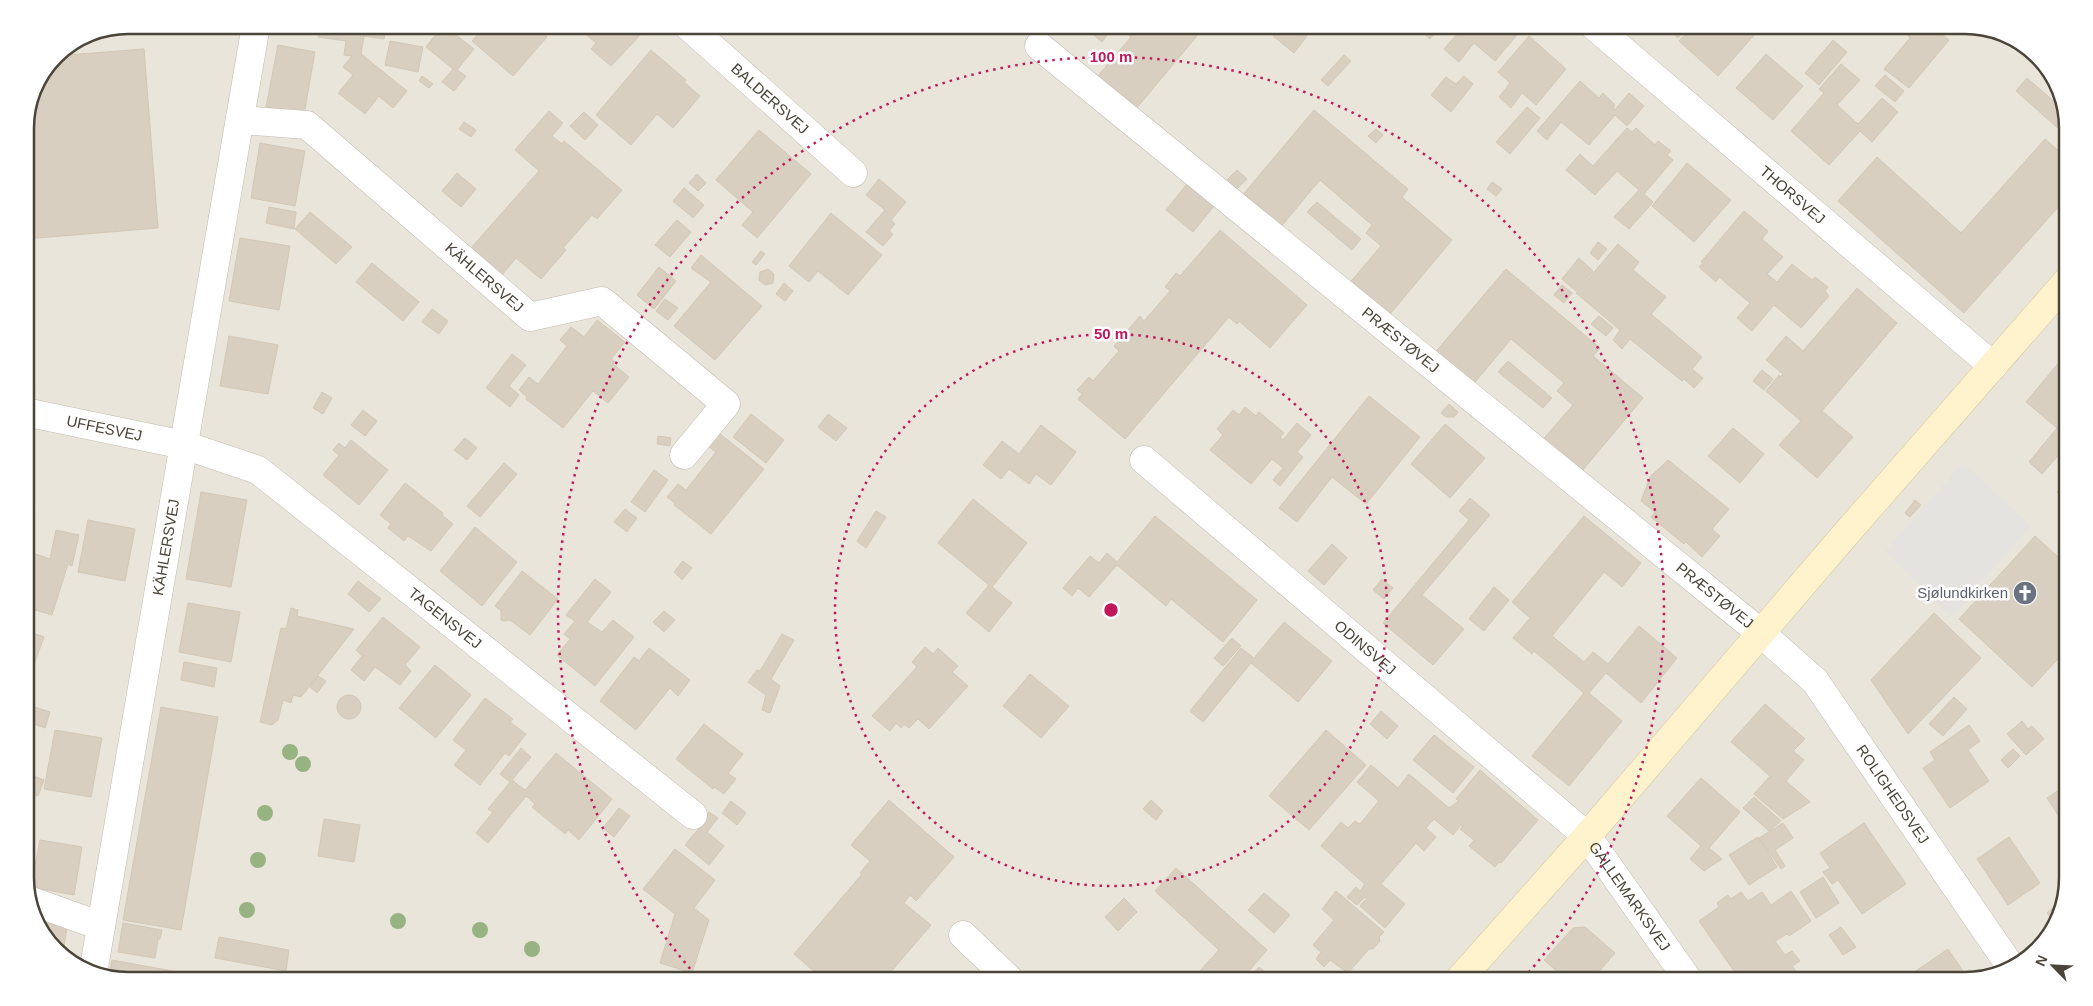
<svg xmlns="http://www.w3.org/2000/svg" width="2093" height="1006" font-family="Arial,sans-serif">
  <rect width="100%" height="100%" fill="#f6f3ec"/>
  <path fill="#eae5da" d="M128,25H1965L2011,35L2051,71L2068,121V878L2058,924L2022,964L1966,981H128L82,971L42,936L25,885V121L33,88L55,55L89,33Z"/>
  <path fill="#e5e3e0" d="M1963,463L2030,526L1951,618L1885,552Z"/>
  <g fill="#d8cfc1" stroke="#d3c7b4">
    <path d="M320,25H386L384,39L364,36L361,54L407,91L393,108L379,96L365,114L338,93L353,75L343,67L352,56L344,55L346,41L318,37Z"/>
    <path d="M443,25L474,49L457,70L466,76L454,91L442,82L453,69L426,47Z"/>
    <path d="M480,25H533L547,37L513,76L472,41L481,31L478,27Z"/>
    <path d="M558,25H574L567,33Z"/>
    <path d="M575,25H633L642,33L611,66L591,49L596,43Z"/>
    <path d="M1000,25H1014L1008,32Z"/>
    <path d="M1082,25H1105L1111,30L1102,42Z"/>
    <path d="M1117,25H1194L1201,31L1135,110L1097,77L1131,37Z"/>
    <path d="M1282,25H1311L1305,33L1307,36L1294,53L1273,36Z"/>
    <path d="M1414,25H1442L1430,39Z"/>
    <path d="M1465,25H1520L1523,28L1495,61L1474,43L1459,62L1444,49Z"/>
    <path d="M1663,25H1689L1678,38Z"/>
    <path d="M1694,25H1763L1718,76L1679,41Z"/>
    <path d="M1917,25H1931L1949,40L1909,88L1884,69L1910,38L1908,36Z"/>
    <path d="M1529,36L1566,69L1536,105L1522,93L1511,108L1499,97L1510,83L1498,72Z"/>
    <path d="M1833,40L1847,52L1819,85L1805,73Z"/>
    <path d="M390,41L423,47L418,72L385,65Z"/>
    <path d="M278,45L315,52L304,114L266,107Z"/>
    <path d="M144,49L158,228L25,239V121L33,88L54,56Z"/>
    <path d="M651,50L686,80L684,82L700,96L673,128L657,114L631,145L596,115Z"/>
    <path d="M1766,54L1803,86L1773,120L1736,88Z"/>
    <path d="M1344,55L1351,61L1328,86L1321,80Z"/>
    <path d="M1841,64L1860,80L1837,105L1858,124L1882,98L1898,112L1872,142L1860,131L1829,165L1791,131L1824,93L1819,89Z"/>
    <path d="M1885,75L1904,91L1895,102L1875,86Z"/>
    <path d="M422,76L433,84L429,88L419,81Z"/>
    <path d="M1464,76L1473,84L1451,112L1431,95L1446,77L1456,84Z"/>
    <path d="M2027,78L2064,110L2068,123L2061,131L2016,91Z"/>
    <path d="M1580,81L1599,98L1603,93L1614,104V111L1629,93L1644,106L1627,126L1615,115L1589,145L1561,122L1547,140L1537,131Z"/>
    <path d="M1527,107L1540,118L1510,154L1496,142Z"/>
    <path d="M1314,110L1408,189L1402,197L1452,240L1386,319L1347,286L1381,246L1366,233L1372,225L1320,180L1279,229L1241,197Z"/>
    <path d="M549,111L563,123L552,136L562,144L564,141L622,190L597,219L592,215L563,248L566,250L541,279L516,258L502,275L471,248L539,171L515,150Z"/>
    <path d="M584,112L598,125L585,140L570,126Z"/>
    <path d="M464,122L476,130L471,137L459,129Z"/>
    <path d="M1627,128L1632,132L1636,128L1655,145L1658,141L1671,151L1667,155L1673,160L1644,194L1653,202L1629,229L1614,217L1639,190L1617,171L1595,195L1566,170L1580,154L1593,166Z"/>
    <path d="M1376,129L1383,135L1376,143L1368,136Z"/>
    <path d="M759,130L811,174L757,238L742,225L753,212L716,180Z"/>
    <path d="M2045,139L2068,159V196L1964,313L1838,201L1877,157L1961,233Z"/>
    <path d="M260,143L305,151L295,206L251,198Z"/>
    <path d="M1687,163L1731,200L1694,242L1652,206Z"/>
    <path d="M1237,170L1247,179L1237,189L1227,180Z"/>
    <path d="M457,173L476,189L461,207L442,191Z"/>
    <path d="M697,174L706,183L698,191L689,183Z"/>
    <path d="M879,179L906,202L891,220L895,224L889,231L893,234L883,246L866,232L885,210L866,195Z"/>
    <path d="M1492,182L1502,189L1496,196L1487,189Z"/>
    <path d="M1187,184L1214,206L1193,232L1166,210Z"/>
    <path d="M684,188L704,205L693,218L673,201Z"/>
    <path d="M1317,202L1361,239L1352,250L1307,212Z"/>
    <path d="M269,207L296,212L294,229L266,223Z"/>
    <path d="M1744,211L1768,231L1762,239L1783,257L1767,274L1777,282L1792,264L1812,280L1815,277L1828,287L1825,291L1829,296L1801,328L1774,305L1752,331L1737,318L1750,303L1719,277L1716,282L1699,267L1703,263L1701,262Z"/>
    <path d="M310,212L352,247L336,264L295,229Z"/>
    <path d="M831,213L882,255L848,295L818,271L809,282L789,266Z"/>
    <path d="M677,220L691,232L670,257L655,245Z"/>
    <path d="M1220,230L1307,305L1270,348L1239,321L1237,324L1229,317L1125,439L1078,399L1082,394L1077,390L1089,377L1093,381L1119,351L1114,346L1140,316L1144,321L1170,291L1165,287L1176,273L1180,276Z"/>
    <path d="M240,238L290,246L279,310L229,301Z"/>
    <path d="M1598,242L1607,249L1598,260L1590,253Z"/>
    <path d="M1618,244L1639,262L1633,270L1666,297L1651,314L1702,357L1692,369L1703,378L1694,388L1684,379L1682,381L1630,339L1622,349L1613,340L1620,330L1576,293Z"/>
    <path d="M761,251L765,254L756,265L752,262Z"/>
    <path d="M701,255L762,306L715,360L674,326L711,282L691,268Z"/>
    <path d="M1579,258L1593,271L1576,291L1562,279Z"/>
    <path d="M372,263L419,302L403,321L356,282Z"/>
    <path d="M659,267L676,281L654,309L637,295Z"/>
    <path d="M768,269L774,274L773,283L765,285L759,280L760,272Z"/>
    <path d="M1506,269L1600,348L1593,356L1643,398L1577,477L1539,444L1573,405L1557,391L1564,383L1511,339L1471,387L1433,355Z"/>
    <path d="M784,283L793,291L785,301L776,294Z"/>
    <path d="M1562,285L1572,293L1564,303L1554,295Z"/>
    <path d="M1857,288L1897,323L1822,411L1853,437L1817,478L1779,445L1801,421L1766,391L1779,375L1780,377L1783,374L1766,360L1786,336L1803,351Z"/>
    <path d="M665,299L678,308L668,320L656,311Z"/>
    <path d="M432,309L448,321L439,334L422,322Z"/>
    <path d="M1599,316L1613,328L1606,336L1591,324Z"/>
    <path d="M597,320L625,342L611,359L615,362L613,364L629,377L608,403L593,391L563,428L526,399L527,397L519,390L529,377L538,384L567,346L560,340L571,327L584,337Z"/>
    <path d="M229,336L278,345L268,394L220,386Z"/>
    <path d="M512,354L526,365L509,386L519,395L510,407L486,388Z"/>
    <path d="M2065,355L2068,357V416L2060,425L2068,432V444L2042,474L2029,462L2057,428L2026,402Z"/>
    <path d="M1508,361L1552,398L1543,408L1498,372Z"/>
    <path d="M1762,370L1773,379L1764,390L1753,381Z"/>
    <path d="M322,392L332,398L323,414L313,408Z"/>
    <path d="M1369,396L1420,437L1366,504L1332,477L1297,522L1279,508Z"/>
    <path d="M1449,404L1458,412L1454,417H1446L1441,413Z"/>
    <path d="M1245,407L1256,416L1259,412L1284,433L1280,437L1283,440L1297,423L1311,435L1297,452L1303,457L1280,486L1273,480L1283,468L1272,459L1251,484L1210,450L1223,435L1217,429L1233,410L1239,415Z"/>
    <path d="M363,410L377,421L365,436L351,425Z"/>
    <path d="M751,414L784,440L766,463L733,437Z"/>
    <path d="M828,414L847,428L836,441L818,427Z"/>
    <path d="M1445,424L1485,458L1450,498L1411,464Z"/>
    <path d="M1041,425L1076,452L1051,485L1036,474L1029,484L1009,469L1001,479L983,465L1002,441L1019,454Z"/>
    <path d="M1733,428L1764,454L1740,483L1708,456Z"/>
    <path d="M719,433L764,469L711,534L674,505L675,503L667,497L678,484L686,490L716,452L708,446Z"/>
    <path d="M658,436L671,438L670,446L657,444Z"/>
    <path d="M465,438L477,448L467,460L454,450Z"/>
    <path d="M351,440L388,470L359,505L323,475L339,455L333,450L339,443L345,448Z"/>
    <path d="M1668,460L1729,509L1712,529L1720,536L1702,557L1686,542L1684,544L1651,517L1655,512L1641,501L1650,477Z"/>
    <path d="M504,463L517,474L480,517L467,506Z"/>
    <path d="M654,470L668,480L645,512L631,502Z"/>
    <path d="M2068,480V502L2057,492Z"/>
    <path d="M405,483L443,513L442,515L453,524L431,551L408,536L404,541L388,528L391,524L380,515Z"/>
    <path d="M201,492L247,500L231,587L186,579Z"/>
    <path d="M1470,498L1490,515L1422,595L1464,629L1433,665L1383,623L1469,520L1459,511Z"/>
    <path d="M973,499L1027,543L992,587L1012,603L989,632L966,613L989,585L938,543Z"/>
    <path d="M1915,500L1921,505L1910,517L1905,513Z"/>
    <path d="M625,509L637,518L627,532L614,522Z"/>
    <path d="M876,511L886,517L866,548L857,541Z"/>
    <path d="M1155,516L1257,600L1223,642L1171,599L1166,606L1117,565L1089,597L1078,588L1072,596L1063,588L1090,556L1099,563L1107,553L1117,562Z"/>
    <path d="M1584,516L1641,563L1622,587L1604,572L1552,636L1584,662L1593,652L1608,664L1639,626L1677,658L1641,703L1606,673L1589,693L1622,721L1569,786L1532,756L1584,693L1534,651L1532,654L1513,638L1530,618L1512,602Z"/>
    <path d="M88,520L135,529L125,581L78,572Z"/>
    <path d="M475,527L517,562L482,606L440,571Z"/>
    <path d="M56,530L79,535L72,566L68,564L52,615L25,607V556L27,551L50,559Z"/>
    <path d="M2035,536L2068,566V648L2032,687L1959,619Z"/>
    <path d="M1332,544L1347,558L1324,585L1308,571Z"/>
    <path d="M683,561L692,568L682,580L674,572Z"/>
    <path d="M522,571L558,599L530,635L510,620L504,621L501,620V611L495,606Z"/>
    <path d="M595,579L611,592L587,622L602,632L613,620L634,637L595,686L557,655L570,639L564,634L575,621L566,615Z"/>
    <path d="M1382,579L1393,588L1384,599L1373,590Z"/>
    <path d="M358,581L381,599L369,612L348,594Z"/>
    <path d="M1494,587L1509,600L1484,631L1469,619Z"/>
    <path d="M188,603L240,612L231,662L179,652Z"/>
    <path d="M291,608L298,610L297,616L354,629L301,697L293,695L291,703L283,700L278,720L272,725L260,722L281,628L286,629Z"/>
    <path d="M664,611L675,620L664,632L653,622Z"/>
    <path d="M1934,613L1981,658L1908,734L1871,680Z"/>
    <path d="M383,617L420,647L405,665L411,671L400,685L375,667L364,681L351,670L362,656L356,650Z"/>
    <path d="M1284,622L1332,661L1298,702L1251,663L1203,722L1190,711L1241,648L1254,658Z"/>
    <path d="M25,630L44,637L26,687L25,686Z"/>
    <path d="M782,634L794,640L771,679L780,686L770,713L762,710L766,695L748,682L757,670L760,671Z"/>
    <path d="M1232,638L1241,646L1223,666L1214,658Z"/>
    <path d="M925,647L933,654L938,648L958,666L952,672L968,686L929,729L918,719L909,728L904,724L901,728L896,723L890,731L872,716L917,667L912,662Z"/>
    <path d="M649,648L690,680L678,696L670,688L636,730L600,701L634,657L639,661Z"/>
    <path d="M184,662L217,668L214,687L181,680Z"/>
    <path d="M435,665L471,695L436,738L399,708Z"/>
    <path d="M1030,674L1069,706L1041,738L1003,706Z"/>
    <path d="M318,676L326,681L317,693L310,687Z"/>
    <circle cx="349" cy="707" r="12"/>
    <path d="M1954,697L1967,709L1943,736L1929,724Z"/>
    <path d="M485,698L513,719L510,722L526,734L509,756L505,753L480,785L454,765L466,750L453,740Z"/>
    <path d="M25,704L50,712L45,728L25,721Z"/>
    <path d="M1765,704L1805,739L1793,751L1804,760L1786,781L1810,802L1783,819L1754,794L1770,776L1731,742Z"/>
    <path d="M161,707L218,717L181,930L123,920Z"/>
    <path d="M1381,711L1398,726L1387,739L1370,724Z"/>
    <path d="M2022,721L2028,729L2032,726L2044,739L2026,755L2007,734Z"/>
    <path d="M704,724L743,754L728,773L736,779L724,794L714,787L713,789L676,759Z"/>
    <path d="M1969,725L1980,741L1968,750L1989,781L1950,808L1923,768L1935,760L1930,752Z"/>
    <path d="M55,730L102,738L91,797L44,789Z"/>
    <path d="M1326,730L1366,765L1309,830L1269,796Z"/>
    <path d="M1434,735L1474,767L1453,793L1413,760Z"/>
    <path d="M521,748L531,757L512,780L525,790L556,753L612,799L579,840L568,830L565,834L532,807L535,804L526,796L488,843L476,833L493,812L488,809L510,782L500,774Z"/>
    <path d="M2013,749L2020,756L2008,768L2001,760Z"/>
    <path d="M1371,765L1398,788L1409,774L1449,808L1459,801L1456,799L1480,770L1538,820L1501,863L1499,862L1495,867L1469,846L1474,840L1460,829L1463,826L1461,825L1453,835L1434,819L1426,828L1436,837L1424,851L1416,843L1381,884L1405,904L1385,928L1360,906L1367,898L1365,897L1357,905L1347,897L1356,887L1360,891L1365,884L1321,846L1341,822L1348,828L1355,821L1360,824L1379,801L1357,782Z"/>
    <path d="M25,773L44,780L38,796L25,791Z"/>
    <path d="M1701,778L1740,812L1709,848L1722,859L1704,871L1690,859L1701,846L1667,816Z"/>
    <path d="M2068,784V827L2067,828L2047,798Z"/>
    <path d="M1754,797L1781,821L1769,831L1743,808Z"/>
    <path d="M889,800L954,857L916,901L910,895L904,903L931,925L883,981H825L794,954L862,874L860,873L870,861L851,845Z"/>
    <path d="M1151,800L1163,811L1156,820L1143,809Z"/>
    <path d="M731,801L746,813L737,825L722,813Z"/>
    <path d="M619,808L630,816L614,837L603,828Z"/>
    <path d="M709,812L718,818L707,832L724,846L709,865L685,845L700,827L698,826Z"/>
    <path d="M324,819L360,825L354,862L318,856Z"/>
    <path d="M1783,823L1793,838L1775,850L1785,866L1781,869L1759,838Z"/>
    <path d="M1864,823L1906,884L1862,914L1838,880L1832,884L1823,872L1830,868L1820,853Z"/>
    <path d="M1758,837L1777,867L1749,885L1729,855Z"/>
    <path d="M2009,837L2040,883L2008,905L1977,859Z"/>
    <path d="M40,840L82,847L74,895L31,887Z"/>
    <path d="M675,849L715,880L694,908L709,920L692,973L660,963L675,914L643,889Z"/>
    <path d="M1176,868L1267,950L1246,974L1250,977L1259,967L1275,981H1205L1197,974L1219,950L1155,891Z"/>
    <path d="M1823,877L1839,903L1816,918L1800,892Z"/>
    <path d="M1336,891L1384,932L1379,937L1380,941L1373,949H1369L1348,973L1330,960L1324,967L1316,959L1321,952L1313,945L1334,920L1322,909Z"/>
    <path d="M1791,891L1811,921L1789,936L1787,934L1775,941L1785,955L1792,951L1800,961L1792,966L1796,971L1782,981H1741L1699,921L1719,907L1717,903L1728,895L1731,899L1741,892L1748,901L1762,892L1771,905Z"/>
    <path d="M1264,893L1290,915L1274,933L1248,910Z"/>
    <path d="M1124,898L1137,912L1118,931L1105,917Z"/>
    <path d="M2063,899L2058,924L2057,925L2047,913Z"/>
    <path d="M36,916L67,927L63,953L42,936Z"/>
    <path d="M123,923L162,930L160,939H158L155,958L118,952Z"/>
    <path d="M1585,927L1615,953L1591,981H1568L1544,960L1573,928Z"/>
    <path d="M1841,927L1856,947L1843,955L1829,935Z"/>
    <path d="M219,937L289,950L286,971L215,958Z"/>
    <path d="M1948,949L1969,980L1910,981L1907,977Z"/>
    <path d="M112,960L178,972L177,981H128L109,977Z"/>
    <path d="M313,973L357,981H312Z"/>
  </g>
  <g fill="none" stroke-linecap="round" stroke-linejoin="round">
    <g stroke="#c2bbae" stroke-width="29">
      <g id="street">
        <path id="s1" d="M687,25L853,173"/>
        <path id="s2" d="M1593,25L1993,366"/>
        <path id="s3" d="M1039,46L1762,634L1815,681L2011,967"/>
        <path id="s4" d="M240,120L307,125L530,317L602,301L726,404L684,455"/>
        <path id="s5" d="M25,412L184,445L258,470L693,815"/>
        <path id="s6" d="M1144,460L1587,836L1689,981"/>
        <path d="M31,901L101,926"/>
        <path d="M963,935L1011,981"/>
        <path id="s7" d="M93,973L256,25"/>
      </g>
    </g>
    <g stroke="#d6c79b" stroke-width="29">
      <path id="secondary" d="M1458,981L1587,836L1844,536L2068,280"/>
    </g>
    <use href="#street" stroke="#fff" stroke-width="28"/>
    <use href="#secondary" stroke="#fff3cd" stroke-width="28"/>
  </g>
  <g fill="#97b381">
    <circle cx="290" cy="752" r="8"/>
    <circle cx="303" cy="764" r="8"/>
    <circle cx="265" cy="813" r="8"/>
    <circle cx="258" cy="860" r="8"/>
    <circle cx="247" cy="910" r="8"/>
    <circle cx="398" cy="921" r="8"/>
    <circle cx="480" cy="930" r="8"/>
    <circle cx="532" cy="949" r="8"/>
  </g>
  <g fill="none" stroke="#c2185b" stroke-width="2.5" stroke-dasharray="2.5 5">
    <circle cx="1111" cy="610" r="276"/>
    <path d="M700 980A553 553 0 1 1 1522 980"/>
  </g>
  <defs>
    <g id="church-disc" transform="scale(1.25)"><circle r="9.5" fill="#6b7280" stroke="#fff"/><path d="M-1.2-6h2.4v3.5h3.3v2.4h-3.3V6h-2.4V-.1h-3.3v-2.4h3.3Z" fill="#fff"/></g>
  </defs>
  <g fill-rule="evenodd">
    <use href="#church-disc" x="2025" y="593"/>
  </g>
  <g text-anchor="middle" stroke-width="5" stroke-linejoin="round" paint-order="stroke">
    <g font-size="15" fill="#4b4439" stroke="#fff">
      <text dy="5" stroke="none"><textPath href="#s1" startOffset="111">BALDERSVEJ</textPath></text>
      <text dy="5" stroke="none"><textPath href="#s2" startOffset="262">THORSVEJ</textPath></text>
      <text dy="5" stroke="none"><textPath href="#s4" startOffset="301">KÄHLERSVEJ</textPath></text>
      <text dy="5" stroke="none"><textPath href="#s3" startOffset="466">PRÆSTØVEJ</textPath></text>
      <text dy="5" stroke="none"><textPath href="#s5" startOffset="81">UFFESVEJ</textPath></text>
      <text dy="5" stroke="none"><textPath href="#s7" startOffset="432">KÄHLERSVEJ</textPath></text>
      <text dy="5" stroke="none"><textPath href="#s3" startOffset="871">PRÆSTØVEJ</textPath></text>
      <text dy="5" stroke="none"><textPath href="#s5" startOffset="479">TAGENSVEJ</textPath></text>
      <text dy="5" stroke="none"><textPath href="#s6" startOffset="290">ODINSVEJ</textPath></text>
      <text dy="5" stroke="none"><textPath href="#s3" startOffset="1140">ROLIGHEDSVEJ</textPath></text>
      <text dy="5" stroke="none"><textPath href="#s6" startOffset="655">GALLEMARKSVEJ</textPath></text>
    </g>
    <g font-size="15" fill="#5b616d" stroke="#fff" text-anchor="end">
      <text x="2008" y="598">Sjølundkirken</text>
    </g>
  </g>
  <path d="M0 0H2093V1006H0ZM128 34H1965A94 94 0 0 1 2059 128V878A94 94 0 0 1 1965 972H128A94 94 0 0 1 34 878V128A94 94 0 0 1 128 34Z" fill="#fff" fill-rule="evenodd"/>
  <path fill="none" stroke="#4b4439" stroke-width="2.5" d="M128 34H1965A94 94 0 0 1 2059 128V878A94 94 0 0 1 1965 972H128A94 94 0 0 1 34 878V128A94 94 0 0 1 128 34Z"/>
  <circle cx="1111" cy="610" r="8" fill="#c2185b" stroke="#fff" stroke-width="2.5"/>
  <g font-size="15" text-anchor="middle" font-weight="bold" fill="#c2185b" stroke="#fff" stroke-width="5" stroke-linejoin="round" paint-order="stroke">
    <text x="1111" y="62">100 m</text>
    <text x="1111" y="339">50 m</text>
  </g>
  <g transform="translate(2053 966) rotate(294)" stroke="#ffffff" stroke-width="4" paint-order="stroke">
  <path d="M0-4L9 19L0 12L-9 19Z" fill="#4b4439"/>
  <text y="-8" font-size="14" font-weight="bold" text-anchor="middle" fill="#4b4439">N</text>
  </g>
</svg>
